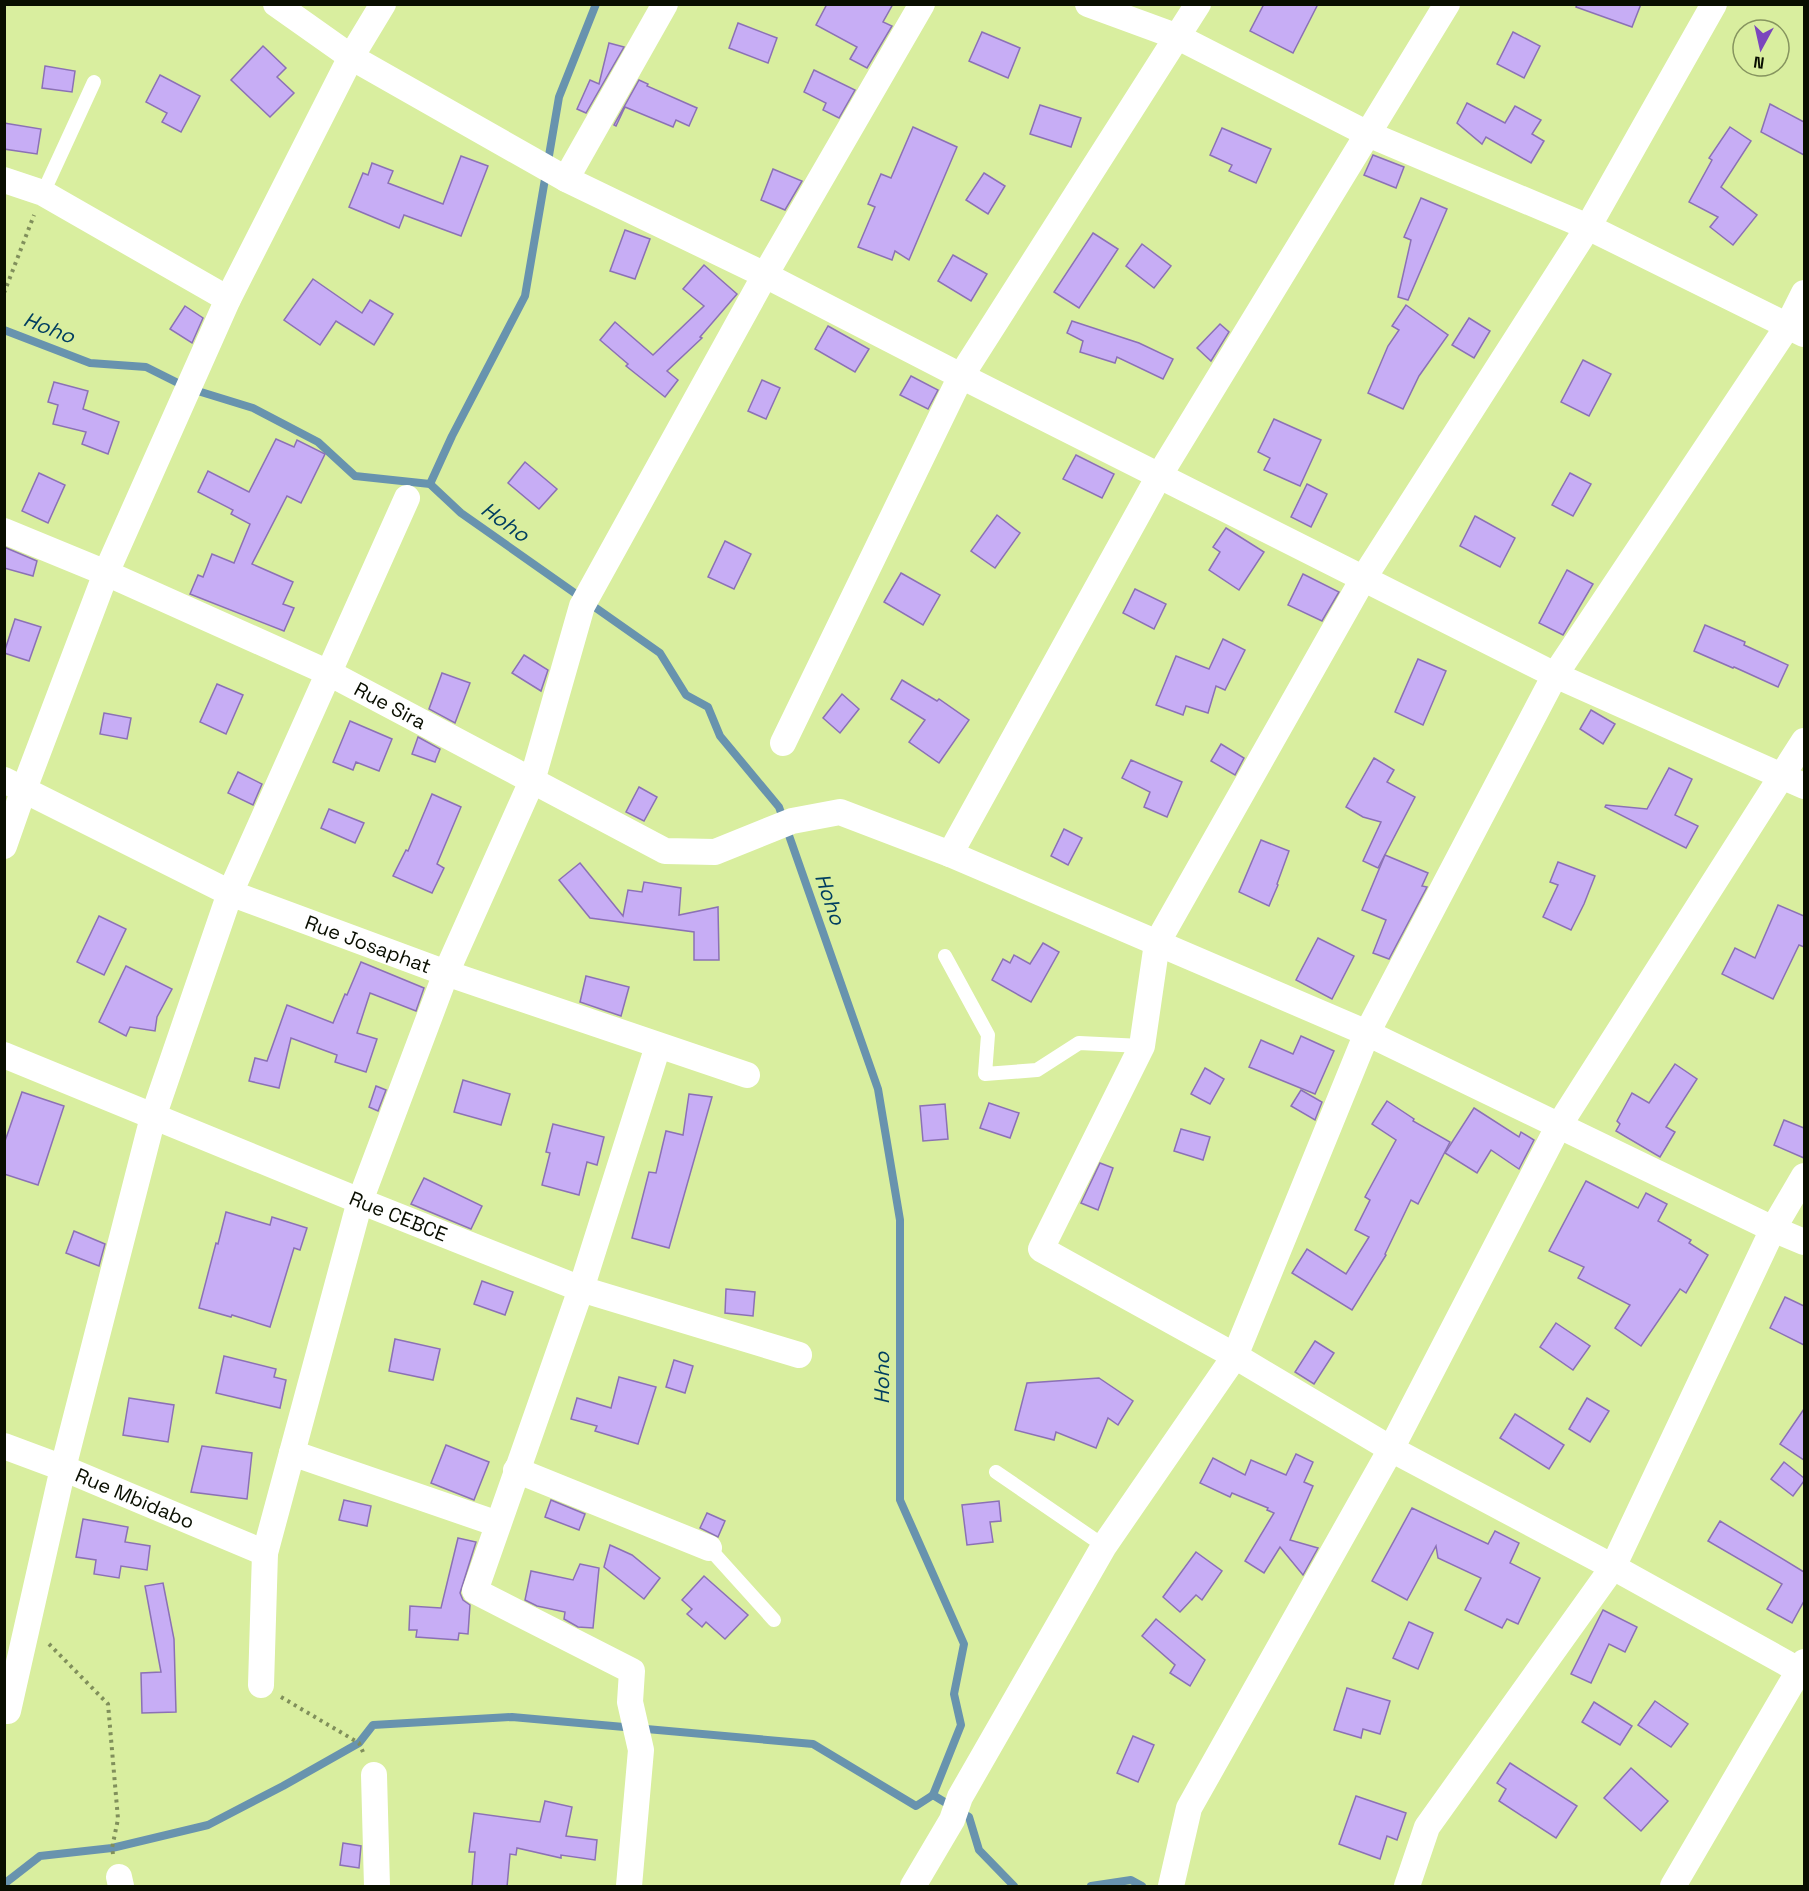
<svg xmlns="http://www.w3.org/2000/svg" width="1809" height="1891" font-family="'Space Grotesk',sans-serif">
  <rect width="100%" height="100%" fill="#d9ee9f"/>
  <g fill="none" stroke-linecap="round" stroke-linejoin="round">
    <g stroke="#6893ae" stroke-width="8">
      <path d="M4,330L90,363L146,367L188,388L253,408L318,442L355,476L430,484L461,513L660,653L686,695L708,707L720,736L779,807L878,1089L900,1220V1500L964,1644L954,1694L961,1725L933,1795"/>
      <path d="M430,484L452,436L525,296L559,97L596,4"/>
      <path d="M933,1795L969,1817L979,1850L1014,1886"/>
      <path d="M4,1884L40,1856L112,1848L208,1825L283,1786L359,1743L373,1725L512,1717L813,1744L916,1806L933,1795"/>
      <path d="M1091,1886L1131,1880L1142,1886"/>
    </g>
  </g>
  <g fill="#c7adf5" stroke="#8b71b5" stroke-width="1.5">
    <path d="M827,4H893L883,22L892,26L867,68L850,59L857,47L816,25Z"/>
    <path d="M1264,4H1318L1293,53L1250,31Z"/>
    <path d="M1577,4H1641L1632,27L1576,7Z"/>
    <path d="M738,23L777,38L768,63L729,48Z"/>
    <path d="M982,32L1020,48L1008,78L969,61Z"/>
    <path d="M1513,32L1540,46L1524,78L1497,64Z"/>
    <path d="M609,43L624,47L586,113L577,109L590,80L599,84Z"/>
    <path d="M263,46L286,68L277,77L294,93L270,117L231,80Z"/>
    <path d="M45,66L75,71L72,92L42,88Z"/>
    <path d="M814,70L855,90L839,118L823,110L826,103L804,92Z"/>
    <path d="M160,75L200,96L181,132L162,122L167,113L146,102Z"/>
    <path d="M639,80L648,84L647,86L697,108L689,126L676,120L673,127L625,107L616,126L614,125Z"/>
    <path d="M1467,103L1505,123L1515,106L1541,120L1532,134L1544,141L1531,163L1486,137L1482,144L1457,123Z"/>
    <path d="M1770,104L1804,122V155L1761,132Z"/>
    <path d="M1040,105L1081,118L1071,147L1030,134Z"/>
    <path d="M4,123L41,129L37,154L4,149Z"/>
    <path d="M913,127L957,147L909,260L895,251L892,260L858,247L875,207L868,204L881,174L891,178Z"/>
    <path d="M1730,127L1751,141L1721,187L1757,215L1733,245L1710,227L1718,217L1689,202L1712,160L1709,158Z"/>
    <path d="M1222,128L1271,149L1256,183L1229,171L1232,165L1210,155Z"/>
    <path d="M1373,155L1404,167L1396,188L1364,175Z"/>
    <path d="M461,156L488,166L461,236L404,215L399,228L349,207L363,173L368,175L372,163L393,171L388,183L443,204Z"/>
    <path d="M773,169L802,181L785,210L761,200Z"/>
    <path d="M984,173L1005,186L988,214L966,200Z"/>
    <path d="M1421,198L1447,209L1408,300L1398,297L1411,240L1404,237Z"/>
    <path d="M625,230L650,239L635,279L610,271Z"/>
    <path d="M1093,233L1118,249L1079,308L1054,292Z"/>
    <path d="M1142,244L1171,266L1154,288L1126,266Z"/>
    <path d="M953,255L987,274L971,301L938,281Z"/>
    <path d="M704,265L737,294L700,337L702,338L667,371L678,380L665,397L626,366L628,364L600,340L615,322L653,355L704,306L683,289Z"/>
    <path d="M313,279L362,313L370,300L393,314L374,345L336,321L320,345L284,320Z"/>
    <path d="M1406,305L1448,335L1419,376L1403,409L1368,393L1388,346L1399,330L1392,326Z"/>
    <path d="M185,306L203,318L192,343L170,329Z"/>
    <path d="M1469,318L1490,331L1474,358L1452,345Z"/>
    <path d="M1072,321L1139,343L1173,359L1163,379L1117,357L1115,363L1080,352L1083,341L1067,333Z"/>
    <path d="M1220,324L1229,332L1211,361L1197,348Z"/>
    <path d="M828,326L869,349L855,372L815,349Z"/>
    <path d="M1583,360L1611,374L1589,416L1561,402Z"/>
    <path d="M911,376L938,390L928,409L900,395Z"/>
    <path d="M762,380L780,388L766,419L748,411Z"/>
    <path d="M54,382L88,391L83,409L119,422L108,454L82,444L86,432L53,424L58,405L48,402Z"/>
    <path d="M1274,419L1321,440L1300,486L1264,470L1270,458L1258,452Z"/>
    <path d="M276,439L294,447L297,440L325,454L301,503L287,496L252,564L293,582L283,604L294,608L284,631L190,594L198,575L203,577L212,554L234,563L250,524L231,514L233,510L198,492L208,471L249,492Z"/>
    <path d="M1076,455L1114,474L1102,498L1063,479Z"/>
    <path d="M525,462L557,489L539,509L508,483Z"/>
    <path d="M39,473L65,485L48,523L22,511Z"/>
    <path d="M1570,473L1591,484L1573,516L1552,505Z"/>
    <path d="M1307,484L1327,494L1311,527L1291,517Z"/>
    <path d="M997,515L1020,533L995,568L971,551Z"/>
    <path d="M1475,516L1515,538L1500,567L1460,546Z"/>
    <path d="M1226,528L1264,552L1239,590L1209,570L1220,552L1213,547Z"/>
    <path d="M725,541L751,554L734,589L708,577Z"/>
    <path d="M4,547L37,561L33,576L4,568Z"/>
    <path d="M1567,570L1593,584L1563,635L1539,623Z"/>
    <path d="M901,573L940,595L923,625L884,602Z"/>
    <path d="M1303,574L1339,592L1322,621L1288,605Z"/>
    <path d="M1135,589L1166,604L1154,629L1123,613Z"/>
    <path d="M15,619L41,627L29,661L4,653Z"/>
    <path d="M1705,625L1745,642L1744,645L1788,665L1778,687L1734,667L1733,668L1694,651Z"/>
    <path d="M1223,639L1245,650L1225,690L1216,686L1208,713L1186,706L1183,715L1156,705L1176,656L1209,669Z"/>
    <path d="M524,655L548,670L541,691L512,673Z"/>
    <path d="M1418,659L1446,671L1423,725L1395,712Z"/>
    <path d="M442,673L470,683L455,723L429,709Z"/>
    <path d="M902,680L937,701L939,699L969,720L939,763L909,742L925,720L891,699Z"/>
    <path d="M217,684L243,695L226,734L200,722Z"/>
    <path d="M842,694L859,709L840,733L823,718Z"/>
    <path d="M1591,710L1615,724L1603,744L1580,729Z"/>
    <path d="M104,713L131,718L127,739L100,734Z"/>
    <path d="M350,721L392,739L379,771L356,762L353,770L333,762Z"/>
    <path d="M418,737L440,749L435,762L412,754Z"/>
    <path d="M1221,744L1244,758L1235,775L1211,761Z"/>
    <path d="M1374,758L1394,770L1387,782L1415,797L1378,868L1363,861L1381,822L1363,817L1346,807Z"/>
    <path d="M1131,760L1182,782L1167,817L1144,807L1150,792L1122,778Z"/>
    <path d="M1669,768L1692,779L1675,815L1698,826L1686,848L1605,807L1606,805L1647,809Z"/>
    <path d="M238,772L262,784L253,805L228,793Z"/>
    <path d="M639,787L657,797L644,821L626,812Z"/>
    <path d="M432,794L461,807L437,864L444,868L432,893L393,876L406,850L408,851Z"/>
    <path d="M329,809L364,823L355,843L321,828Z"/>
    <path d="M1064,829L1082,838L1068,865L1051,856Z"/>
    <path d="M1261,840L1289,851L1277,884L1278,885L1269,906L1239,892Z"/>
    <path d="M1385,855L1428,873L1422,886L1427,887L1389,959L1373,953L1386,920L1362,910Z"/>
    <path d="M1558,862L1595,876L1584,904L1571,930L1543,917L1558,885L1550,882Z"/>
    <path d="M580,863L623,916L628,890L642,892L644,882L681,888L679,915L718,907L719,960H694V932L590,918L559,880Z"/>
    <path d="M1778,905L1804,916V947L1799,945L1773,999L1722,974L1735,948L1755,958Z"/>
    <path d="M99,916L126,929L104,975L77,962Z"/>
    <path d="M1318,938L1354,956L1332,999L1296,980Z"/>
    <path d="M1043,943L1059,952L1031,1002L992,980L1003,959L1010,963L1014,955L1030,964Z"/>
    <path d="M361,962L424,988L416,1011L370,993L357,1033L377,1039L366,1072L335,1062L337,1055L291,1038L279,1088L249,1081L255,1058L267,1061L287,1005L333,1023L345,994L347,995Z"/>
    <path d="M126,966L172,989L157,1017L155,1031L130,1027L126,1036L99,1022Z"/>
    <path d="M586,976L629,987L621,1016L580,1002Z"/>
    <path d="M1301,1036L1334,1051L1315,1094L1249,1067L1261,1040L1293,1054Z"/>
    <path d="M1675,1064L1697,1079L1666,1127L1675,1132L1660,1157L1616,1131L1620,1124L1617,1121L1632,1093L1649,1103Z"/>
    <path d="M1205,1068L1224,1079L1210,1104L1191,1094Z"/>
    <path d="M463,1080L510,1094L501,1125L454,1112Z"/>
    <path d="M376,1086L386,1090L378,1111L369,1107Z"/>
    <path d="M1301,1090L1322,1102L1315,1120L1291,1106Z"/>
    <path d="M22,1092L64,1106L38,1185L4,1174V1144Z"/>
    <path d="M689,1094L712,1097L669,1248L632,1238L649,1172L656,1173L666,1131L683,1135Z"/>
    <path d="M1387,1101L1414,1119L1413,1121L1450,1142L1418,1204L1411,1200L1385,1254L1386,1255L1352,1310L1292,1273L1307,1249L1346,1274L1369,1237L1355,1230L1370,1200L1365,1197L1396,1140L1372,1124Z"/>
    <path d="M989,1103L1019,1113L1010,1138L980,1128Z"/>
    <path d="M945,1104L948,1139L923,1141L920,1106Z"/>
    <path d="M1474,1108L1519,1137L1521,1132L1534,1140L1519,1169L1491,1150L1477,1173L1445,1153Z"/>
    <path d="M1784,1120L1804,1128V1158L1774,1145Z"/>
    <path d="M553,1124L604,1137L597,1165L587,1162L579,1195L542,1185L550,1153L546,1152Z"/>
    <path d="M1181,1129L1210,1137L1203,1160L1174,1151Z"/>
    <path d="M1100,1163L1113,1168L1098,1210L1081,1203Z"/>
    <path d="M424,1178L482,1206L471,1229L411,1204Z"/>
    <path d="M1586,1181L1638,1208L1646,1193L1667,1204L1658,1221L1691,1240L1689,1243L1708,1255L1686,1293L1680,1289L1641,1346L1615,1328L1630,1305L1578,1278L1584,1267L1549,1251Z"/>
    <path d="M226,1212L270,1225L272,1217L307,1228L300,1250L294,1248L270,1327L232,1315L231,1317L199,1308L216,1243L218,1244Z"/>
    <path d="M74,1231L105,1244L99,1266L66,1253Z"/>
    <path d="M482,1281L513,1292L505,1315L474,1304Z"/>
    <path d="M726,1289L755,1292L753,1316L725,1313Z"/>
    <path d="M1785,1297L1804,1306V1345L1770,1328Z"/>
    <path d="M1556,1323L1590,1346L1573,1370L1540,1347Z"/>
    <path d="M395,1339L440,1349L433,1380L389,1371Z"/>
    <path d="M1315,1341L1334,1353L1314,1384L1295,1372Z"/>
    <path d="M224,1356L276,1369L274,1377L286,1380L280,1408L216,1393Z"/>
    <path d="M674,1360L693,1366L685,1393L666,1387Z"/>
    <path d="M619,1377L656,1387L638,1444L595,1431L597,1426L571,1419L577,1398L611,1408Z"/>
    <path d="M1099,1378L1133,1401L1118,1425L1108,1418L1096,1448L1056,1432L1054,1440L1015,1430L1027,1383Z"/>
    <path d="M129,1398L174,1405L168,1442L123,1435Z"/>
    <path d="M1587,1398L1609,1411L1590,1442L1569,1429Z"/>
    <path d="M1804,1409V1460L1780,1444Z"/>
    <path d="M1515,1414L1564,1445L1549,1469L1500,1438Z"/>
    <path d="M446,1445L489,1462L474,1500L431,1483Z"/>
    <path d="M202,1446L252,1453L247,1499L191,1492Z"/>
    <path d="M1296,1454L1313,1462L1304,1482L1313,1486L1290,1540L1318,1548L1303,1575L1280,1547L1264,1573L1245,1561L1274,1513L1267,1510L1268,1508L1232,1493L1230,1497L1200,1483L1213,1458L1245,1475L1251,1460L1286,1475Z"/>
    <path d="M1784,1462L1804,1478V1481L1793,1496L1771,1479Z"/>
    <path d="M344,1500L371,1506L367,1526L339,1520Z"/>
    <path d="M551,1500L585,1514L579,1530L545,1517Z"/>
    <path d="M999,1501L1001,1521L990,1522L993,1542L967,1545L962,1505Z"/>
    <path d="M1412,1508L1488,1544L1495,1531L1519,1543L1510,1563L1540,1578L1518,1624L1507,1619L1502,1628L1465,1610L1481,1578L1438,1558L1436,1546L1407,1600L1372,1581Z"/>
    <path d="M707,1513L725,1521L718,1537L700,1528Z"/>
    <path d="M83,1519L128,1527L125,1542L150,1546L147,1570L121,1566L119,1578L94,1574L96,1560L76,1557Z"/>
    <path d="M1720,1521L1804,1572V1601L1792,1623L1767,1609L1782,1584L1708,1541Z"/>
    <path d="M458,1538L476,1542L460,1593L463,1600L470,1605L468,1634L459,1633L458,1640L416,1637L417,1630H409L410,1606L441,1608Z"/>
    <path d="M610,1545L632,1555L660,1578L644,1599L604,1567Z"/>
    <path d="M1196,1552L1222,1571L1202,1600L1196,1595L1180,1612L1163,1597Z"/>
    <path d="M580,1564L599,1568L593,1628L578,1627L564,1619L565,1612L537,1606L525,1600L531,1571L573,1580Z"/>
    <path d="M704,1576L748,1615L725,1639L706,1622L702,1627L687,1614L692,1609L682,1600Z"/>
    <path d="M163,1583L174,1639L176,1712L142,1713L141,1673L161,1672L145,1586Z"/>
    <path d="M1603,1610L1637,1627L1625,1652L1609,1644L1591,1683L1571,1674Z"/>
    <path d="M1156,1619L1205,1660L1190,1686L1170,1673L1175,1665L1142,1636Z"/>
    <path d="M1409,1622L1433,1633L1418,1669L1393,1658Z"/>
    <path d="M1347,1688L1390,1701L1380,1734L1363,1729L1361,1738L1334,1730Z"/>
    <path d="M1655,1701L1688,1724L1671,1747L1638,1725Z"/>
    <path d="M1594,1702L1632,1726L1620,1745L1582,1722Z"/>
    <path d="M1133,1736L1154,1745L1138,1782L1117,1773Z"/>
    <path d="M1510,1763L1577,1806L1556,1838L1499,1801L1506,1789L1497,1783Z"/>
    <path d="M1631,1768L1668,1801L1641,1831L1604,1798Z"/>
    <path d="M1356,1796L1406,1813L1397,1840L1387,1836L1380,1859L1339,1844Z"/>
    <path d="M545,1801L572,1807L566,1836L597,1840L595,1860L561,1855V1858L517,1848L516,1855L510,1854L507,1887H472L475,1852H469L474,1813L540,1822Z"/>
    <path d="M343,1843L361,1846L359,1868L340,1865Z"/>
  </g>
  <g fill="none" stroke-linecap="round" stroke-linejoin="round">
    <g stroke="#808f5b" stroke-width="4" stroke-dasharray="3 4.5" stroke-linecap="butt">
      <path d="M4,293L34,215"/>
      <path d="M49,1644L108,1704L118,1819L112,1848L113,1854"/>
      <path d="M281,1697L359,1743L363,1752"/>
    </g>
    <g stroke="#fff" stroke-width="14">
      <path d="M43,193L94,82"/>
      <path d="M945,956L988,1035L985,1074L1037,1070L1079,1043L1142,1046"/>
      <path d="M996,1472L1104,1546"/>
      <path d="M709,1548L774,1620"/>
    </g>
    <g stroke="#fff" stroke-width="26">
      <path d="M276,4L351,57L566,179L765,275L961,376L1555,675L1804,786"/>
      <path d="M1088,4L1178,37L1368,134L1588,227L1804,334"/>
      <path d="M1714,4L1588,227L1363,579L1157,943L1142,1046L1041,1249L1235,1356L1391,1449L1613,1567L1804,1673"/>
      <path d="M566,179L665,4"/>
      <path d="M4,180L43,193L228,299"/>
      <path id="s1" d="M4,531L106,573L329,673L665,851L715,852L792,821L840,812L950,854L1367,1033L1773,1229L1804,1242"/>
      <path d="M783,743L961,376L1198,4"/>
      <path id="s2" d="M4,780L230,893L446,973L747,1075"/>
      <path d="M4,846L24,789L106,573L228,299L351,57L383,4"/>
      <path d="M950,854L1159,476L1447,4"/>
      <path id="s3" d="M4,1055L360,1201L581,1289L799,1355"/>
      <path id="s4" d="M4,1446L63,1468L265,1553"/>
      <path d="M292,1453L498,1524"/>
      <path d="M516,1470L709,1548"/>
      <path d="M261,1685L265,1553L360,1201L446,973L532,781L582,606L765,275L922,4"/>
      <path d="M8,1711L63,1468L153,1117L230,893L407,498"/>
      <path d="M374,1775L377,1886"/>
      <path d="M119,1877L121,1886"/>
      <path d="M629,1886L641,1750L630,1702L632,1671L475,1591L581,1289L658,1046"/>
      <path d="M913,1886L952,1820L960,1797L1104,1546L1235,1356L1367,1033L1555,675L1787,327L1804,293"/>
      <path d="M1171,1886L1189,1808L1391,1449L1558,1127L1804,741"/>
      <path d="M1407,1886L1427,1827L1613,1567L1773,1229L1804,1176"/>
      <path d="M1673,1886L1804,1662"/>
    </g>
  </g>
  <g text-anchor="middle" stroke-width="5" stroke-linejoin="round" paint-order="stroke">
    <g font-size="20" fill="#090e00" stroke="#d9ee9f">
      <text dy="7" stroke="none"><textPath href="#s1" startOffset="424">Rue Sira</textPath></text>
      <text dy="7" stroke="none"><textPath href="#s2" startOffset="400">Rue Josaphat</textPath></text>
      <text dy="7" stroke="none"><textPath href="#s3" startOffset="426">Rue CEBCE</textPath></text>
      <text dy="7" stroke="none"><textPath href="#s4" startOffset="141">Rue Mbidabo</textPath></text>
    </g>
    <g font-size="21" font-style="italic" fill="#003e60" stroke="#d9ee9f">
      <text transform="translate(49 328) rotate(21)" y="7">Hoho</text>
      <text transform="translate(505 522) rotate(35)" y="7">Hoho</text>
      <text transform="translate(830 899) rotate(71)" y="7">Hoho</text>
      <text transform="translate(882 1378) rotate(-90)" y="7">Hoho</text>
    </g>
  </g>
  <rect width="1809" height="1891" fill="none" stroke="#090e00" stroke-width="12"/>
  <g transform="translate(1761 48) rotate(188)"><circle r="28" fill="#d9ee9f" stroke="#86945f" stroke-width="1.5"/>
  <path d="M0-4.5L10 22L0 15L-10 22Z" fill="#7b46bd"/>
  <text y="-9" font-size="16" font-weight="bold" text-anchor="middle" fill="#090e00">N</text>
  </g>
</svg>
